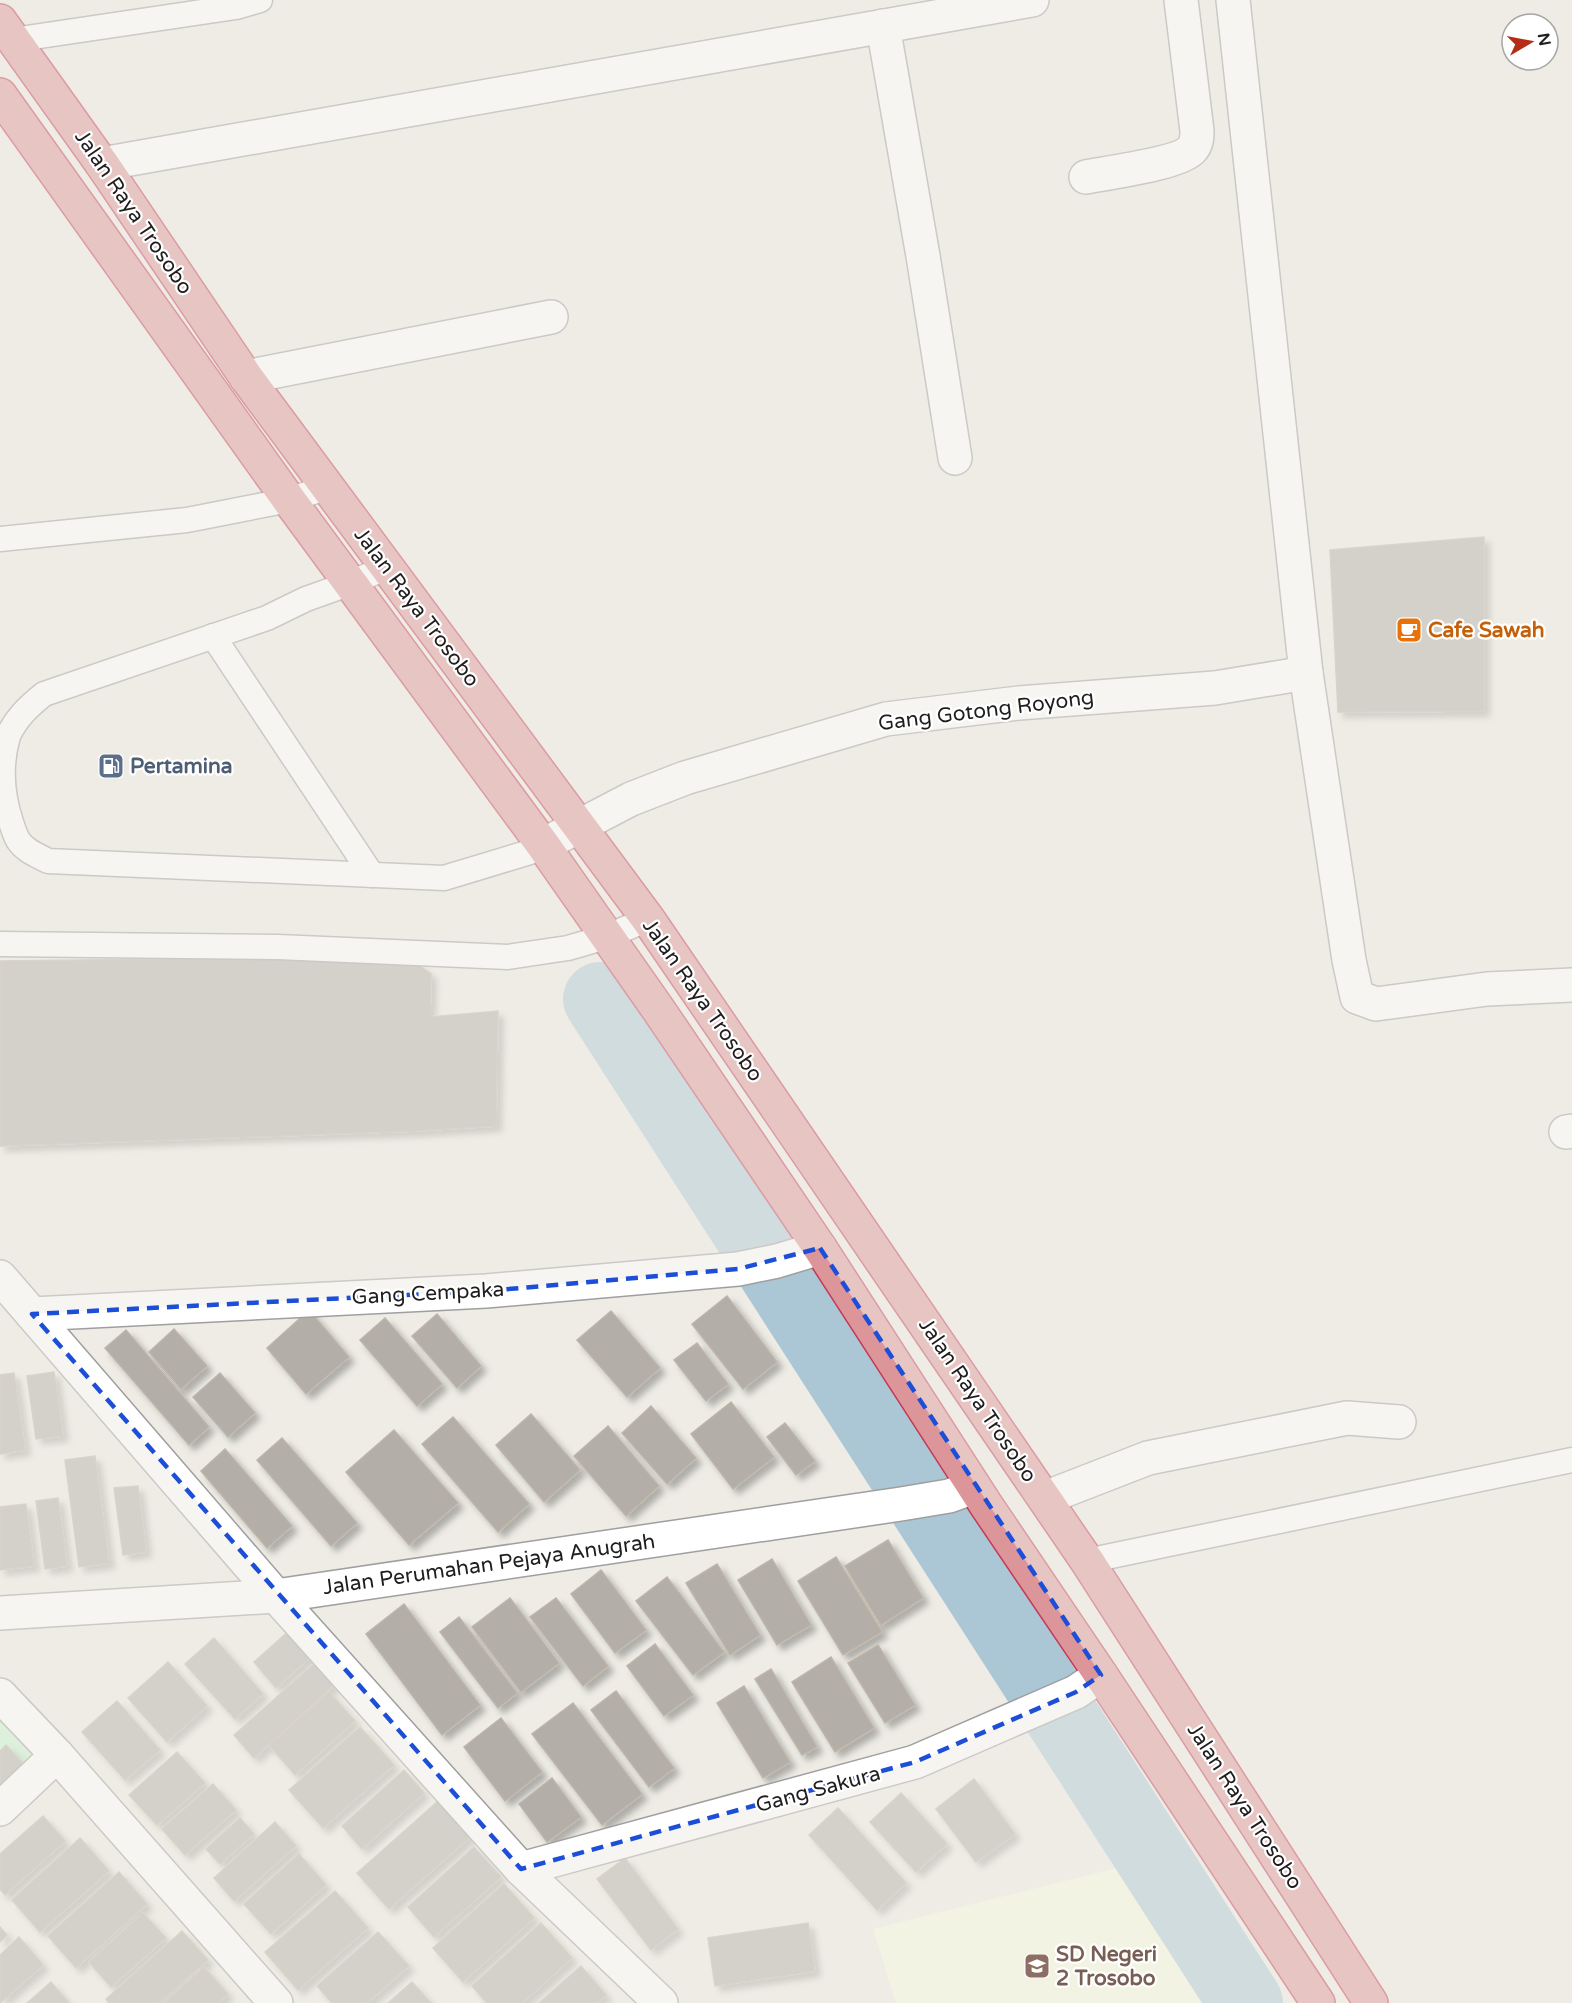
<svg xmlns="http://www.w3.org/2000/svg" width="1572" height="2003" font-family="'Varela Round',sans-serif">
  <defs>
    <filter id="shadow"><feDropShadow dx="5.5" dy="5.5" stdDeviation="3" flood-color="#0004"/></filter>
  </defs>
  <rect width="100%" height="100%" fill="#eeece5"/>
  <path fill="#f8fbe1" d="M1125,1866L1212,2003H896L873,1929Z"/>
  <path fill="#c7f3d0" d="M0,1695L57,1755L0,1809Z"/>
  <g fill="none" stroke-linecap="round" stroke-linejoin="round">
    <path stroke="#abc7d6" stroke-width="74" d="M600,999L1246,2003"/>
  </g>
  <g fill="#b3aea8" stroke="#beb5a9" stroke-width="1.5" filter="url(#shadow)">
    <path d="M1484,537V711L1338,712L1330,550Z"/>
    <path d="M406,956L431,974L430,1017L498,1011L496,1126L415,1131L0,1146V961Z"/>
    <path d="M727,1296L777,1362L743,1389L692,1324Z"/>
    <path d="M309,1310L349,1357L306,1394L267,1348Z"/>
    <path d="M611,1311L660,1368L627,1397L577,1340Z"/>
    <path d="M437,1314L481,1366L457,1388L412,1336Z"/>
    <path d="M385,1318L442,1384L417,1406L360,1340Z"/>
    <path d="M174,1329L207,1366L181,1389L149,1352Z"/>
    <path d="M126,1330L209,1427L189,1445L105,1348Z"/>
    <path d="M697,1343L728,1384L706,1401L674,1360Z"/>
    <path d="M54,1372L63,1436L36,1439L27,1376Z"/>
    <path d="M14,1373L25,1450L0,1454V1375Z"/>
    <path d="M220,1373L255,1413L228,1437L193,1397Z"/>
    <path d="M731,1402L774,1457L733,1489L691,1434Z"/>
    <path d="M651,1406L696,1458L667,1484L622,1433Z"/>
    <path d="M531,1414L580,1470L544,1502L496,1445Z"/>
    <path d="M453,1417L529,1504L498,1532L422,1444Z"/>
    <path d="M785,1423L815,1461L796,1475L767,1437Z"/>
    <path d="M608,1426L659,1486L626,1516L574,1456Z"/>
    <path d="M394,1430L458,1503L409,1545L346,1472Z"/>
    <path d="M282,1438L357,1523L331,1546L257,1460Z"/>
    <path d="M225,1449L292,1526L267,1548L201,1471Z"/>
    <path d="M95,1456L109,1563L79,1567L65,1460Z"/>
    <path d="M138,1486L146,1552L123,1555L114,1488Z"/>
    <path d="M58,1498L67,1566L45,1569L36,1501Z"/>
    <path d="M26,1504L34,1566L0,1570V1507Z"/>
    <path d="M888,1540L923,1598L881,1625L845,1566Z"/>
    <path d="M836,1557L882,1632L843,1655L798,1581Z"/>
    <path d="M772,1559L811,1625L777,1645L738,1580Z"/>
    <path d="M717,1564L760,1635L730,1655L686,1583Z"/>
    <path d="M601,1570L646,1630L615,1653L571,1594Z"/>
    <path d="M667,1577L724,1652L693,1675L636,1601Z"/>
    <path d="M510,1598L559,1663L521,1692L472,1627Z"/>
    <path d="M556,1598L608,1666L583,1686L530,1617Z"/>
    <path d="M404,1604L480,1705L442,1735L366,1634Z"/>
    <path d="M459,1617L517,1693L498,1708L440,1632Z"/>
    <path d="M292,1628L314,1654L276,1688L254,1662Z"/>
    <path d="M214,1638L263,1694L235,1719L185,1664Z"/>
    <path d="M655,1644L693,1695L664,1716L627,1666Z"/>
    <path d="M878,1645L915,1705L885,1723L848,1663Z"/>
    <path d="M831,1657L874,1728L835,1752L792,1682Z"/>
    <path d="M168,1662L207,1706L167,1742L128,1698Z"/>
    <path d="M315,1663L334,1685L254,1758L234,1735Z"/>
    <path d="M771,1669L817,1747L802,1755L755,1679Z"/>
    <path d="M744,1686L790,1762L763,1778L717,1703Z"/>
    <path d="M616,1691L674,1768L649,1787L591,1710Z"/>
    <path d="M329,1692L355,1721L295,1775L269,1745Z"/>
    <path d="M117,1701L160,1750L125,1780L82,1732Z"/>
    <path d="M573,1703L642,1794L602,1825L532,1734Z"/>
    <path d="M501,1718L542,1772L505,1801L464,1747Z"/>
    <path d="M360,1727L394,1765L323,1828L289,1790Z"/>
    <path d="M6,1745L27,1768L0,1792V1751Z"/>
    <path d="M177,1752L205,1783L157,1825L129,1795Z"/>
    <path d="M404,1770L424,1793L362,1849L342,1826Z"/>
    <path d="M552,1778L581,1817L547,1842L519,1804Z"/>
    <path d="M974,1779L1015,1834L976,1862L936,1809Z"/>
    <path d="M213,1784L236,1810L185,1855L162,1829Z"/>
    <path d="M901,1793L947,1844L916,1872L870,1822Z"/>
    <path d="M439,1800L471,1836L389,1909L357,1873Z"/>
    <path d="M838,1808L906,1883L877,1910L809,1835Z"/>
    <path d="M43,1816L65,1841L5,1895L0,1889V1854Z"/>
    <path d="M240,1818L254,1834L220,1864L206,1849Z"/>
    <path d="M275,1822L296,1846L234,1901L214,1878Z"/>
    <path d="M80,1838L109,1871L40,1932L12,1900Z"/>
    <path d="M474,1847L501,1877L434,1937L408,1907Z"/>
    <path d="M299,1854L326,1885L271,1934L244,1904Z"/>
    <path d="M625,1858L678,1929L651,1950L597,1879Z"/>
    <path d="M119,1872L147,1904L76,1968L48,1936Z"/>
    <path d="M504,1884L534,1918L463,1982L433,1948Z"/>
    <path d="M335,1891L368,1928L298,1990L265,1952Z"/>
    <path d="M143,1913L166,1938L111,1987L89,1962Z"/>
    <path d="M541,1923L572,1958L522,2003H487L472,1986Z"/>
    <path d="M808,1923L815,1971L715,1986L708,1938Z"/>
    <path d="M0,1927L7,1935L0,1942Z"/>
    <path d="M182,1931L208,1960L159,2003H109L106,1999Z"/>
    <path d="M378,1932L409,1966L367,2003H332L317,1986Z"/>
    <path d="M19,1937L43,1965L0,2003V1955Z"/>
    <path d="M581,1966L606,1995L597,2003H539Z"/>
    <path d="M204,1967L228,1994L218,2003H164Z"/>
    <path d="M51,1982L69,2003H27Z"/>
    <path d="M412,1982L431,2003H388Z"/>
  </g>
  <g fill="none" stroke-linecap="round" stroke-linejoin="round">
    <g stroke="#9f9f9f" stroke-width="27">
      <g id="lane">
        <path d="M13,40L236,7L260,0"/>
        <path d="M0,539L187,520L289,500L328,487"/>
        <path d="M387,567L351,583L306,599L267,618L44,694C29,706 16,718 8,736C0,764 2,795 11,822C13,828 15,835 18,840C25,851 37,855 48,861L444,878L530,852L543,845"/>
        <path d="M213,636L372,875"/>
        <path d="M0,944L278,947L508,957L568,948L606,937L648,919"/>
        <path d="M1087,1561L1572,1460"/>
      </g>
    </g>
    <g stroke="#9f9f9f" stroke-width="36">
      <g id="street">
        <path d="M1233,0L1306,673L1349,960L1357,997L1376,1004L1487,989L1572,985"/>
        <path d="M883,26L923,256L955,458"/>
        <path d="M102,164L1032,0"/>
        <path d="M1086,177C1107,173 1181,163 1192,149C1197,143 1197,137 1197,131L1181,0"/>
        <path d="M246,377L551,317"/>
        <path d="M543,845L631,799L685,778L886,719L1019,703L1215,688L1306,673"/>
        <path d="M1566,1132L1572,1131"/>
        <path d="M0,1277L276,1596L521,1869L661,2003"/>
        <path d="M32,1314L486,1291L738,1269L777,1261L820,1248"/>
        <path d="M1045,1498L1148,1458L1347,1418L1399,1422"/>
        <path d="M0,1613L276,1596L901,1504L949,1496L974,1487"/>
        <path d="M0,1695L57,1755L276,2003"/>
        <path d="M0,1809L57,1755"/>
        <path d="M521,1869L915,1762L1076,1692L1101,1675"/>
      </g>
    </g>
    <g stroke="#c63856" stroke-width="36">
      <g id="highway">
        <path d="M0,21L102,164L246,377L648,919L1087,1561L1371,2003"/>
        <path d="M0,95L289,500L543,845L658,1009L820,1248L986,1505L1101,1675L1318,2003"/>
      </g>
    </g>
    <use href="#lane" stroke="#fff" stroke-width="24"/>
    <use href="#street" stroke="#fff" stroke-width="33"/>
    <use href="#highway" stroke="#dc969a" stroke-width="33"/>
  </g>
  <path d="M0 0H1572V2003H0ZM820,1248L1101,1675L1076,1692L915,1762L521,1869L32,1314L486,1291L738,1269Z" fill="#eeece5" fill-opacity=".55" fill-rule="evenodd"/>
  <path fill="none" stroke="#1d4ed8" stroke-width="4.5" stroke-dasharray="12 8" stroke-linejoin="round" d="M820,1248L1101,1675L1076,1692L915,1762L521,1869L32,1314L486,1291L738,1269Z"/>
  <defs>
    <g id="cafe-square" transform="scale(1.35)"><rect x="-9" y="-9" width="18" height="18" rx="4" fill="#e8710a" stroke="#fff"/><path d="M-5.5-4.5H6V0H3Q3 3.5 0 3.5H-2.5Q-5.5 3.5-5.5 0ZM3-3.2v2h1.7v-2ZM-6 4.5H4V6H-6Z" fill="#fff"/></g>
    <g id="fuel-square" transform="scale(1.35)"><rect x="-9" y="-9" width="18" height="18" rx="4" fill="#5c6f8a" stroke="#fff"/><path d="M-5.5-6h7V0h2V4h1.3V-2.5L3-4.5l.8-.8L6-3V5H2.5V1h-1V6h-7ZM-4.2-4.7v3.2H.2V-4.7Z" fill="#fff"/></g>
    <g id="school-square" transform="scale(1.35)"><rect x="-9" y="-9" width="18" height="18" rx="4" fill="#8d6e63" stroke="#fff"/><path d="M0-5L7-2L0 1L-7-2ZM-4 1L0 2.5L4 1V4Q0 6-4 4Z" fill="#fff"/></g>
  </defs>
  <g fill-rule="evenodd">
    <use href="#cafe-square" x="1409" y="630"/>
    <use href="#fuel-square" x="111" y="766"/>
    <use href="#school-square" x="1037" y="1966"/>
  </g>
  <g text-anchor="middle" stroke-width="4.5" stroke-linejoin="round" paint-order="stroke">
    <g font-size="21" fill="#1e1e1e" stroke="#fff">
      <text transform="translate(134 212) rotate(56)" y="7">Jalan Raya Trosobo</text>
      <text transform="translate(417 607) rotate(53)" y="7">Jalan Raya Trosobo</text>
      <text transform="translate(986 710) rotate(-7)" y="7">Gang Gotong Royong</text>
      <text transform="translate(703 1000) rotate(55)" y="7">Jalan Raya Trosobo</text>
      <text transform="translate(428 1293) rotate(-3)" y="7">Gang Cempaka</text>
      <text transform="translate(978 1400) rotate(56)" y="7">Jalan Raya Trosobo</text>
      <text transform="translate(489 1564) rotate(-8)" y="7">Jalan Perumahan Pejaya Anugrah</text>
      <text transform="translate(818 1789) rotate(-15)" y="7">Gang Sakura</text>
      <text transform="translate(1245 1806) rotate(57)" y="7">Jalan Raya Trosobo</text>
    </g>
    <g font-size="21" font-weight="bold" fill="#c56008" stroke="#fff" text-anchor="start">
      <text x="1428" y="637">Cafe Sawah</text>
    </g>
    <g font-size="21" font-weight="bold" fill="#4e5e75" stroke="#fff" text-anchor="start">
      <text x="130" y="773">Pertamina</text>
    </g>
    <g font-size="21" font-weight="bold" fill="#785e54" stroke="#fff" text-anchor="start">
      <text x="1056" y="1961">SD Negeri<tspan x="1056" dy="24">2 Trosobo</tspan></text>
    </g>
  </g>
  <g transform="translate(1530 42) rotate(80)"><circle r="28" fill="#ffffff" stroke="#a5a5a5" stroke-width="1.5"/>
  <path d="M0-4.5L10 22L0 15L-10 22Z" fill="#b52c17"/>
  <text y="-9" font-size="16" font-weight="bold" text-anchor="middle" fill="#1e1e1e">N</text>
  </g>
</svg>
